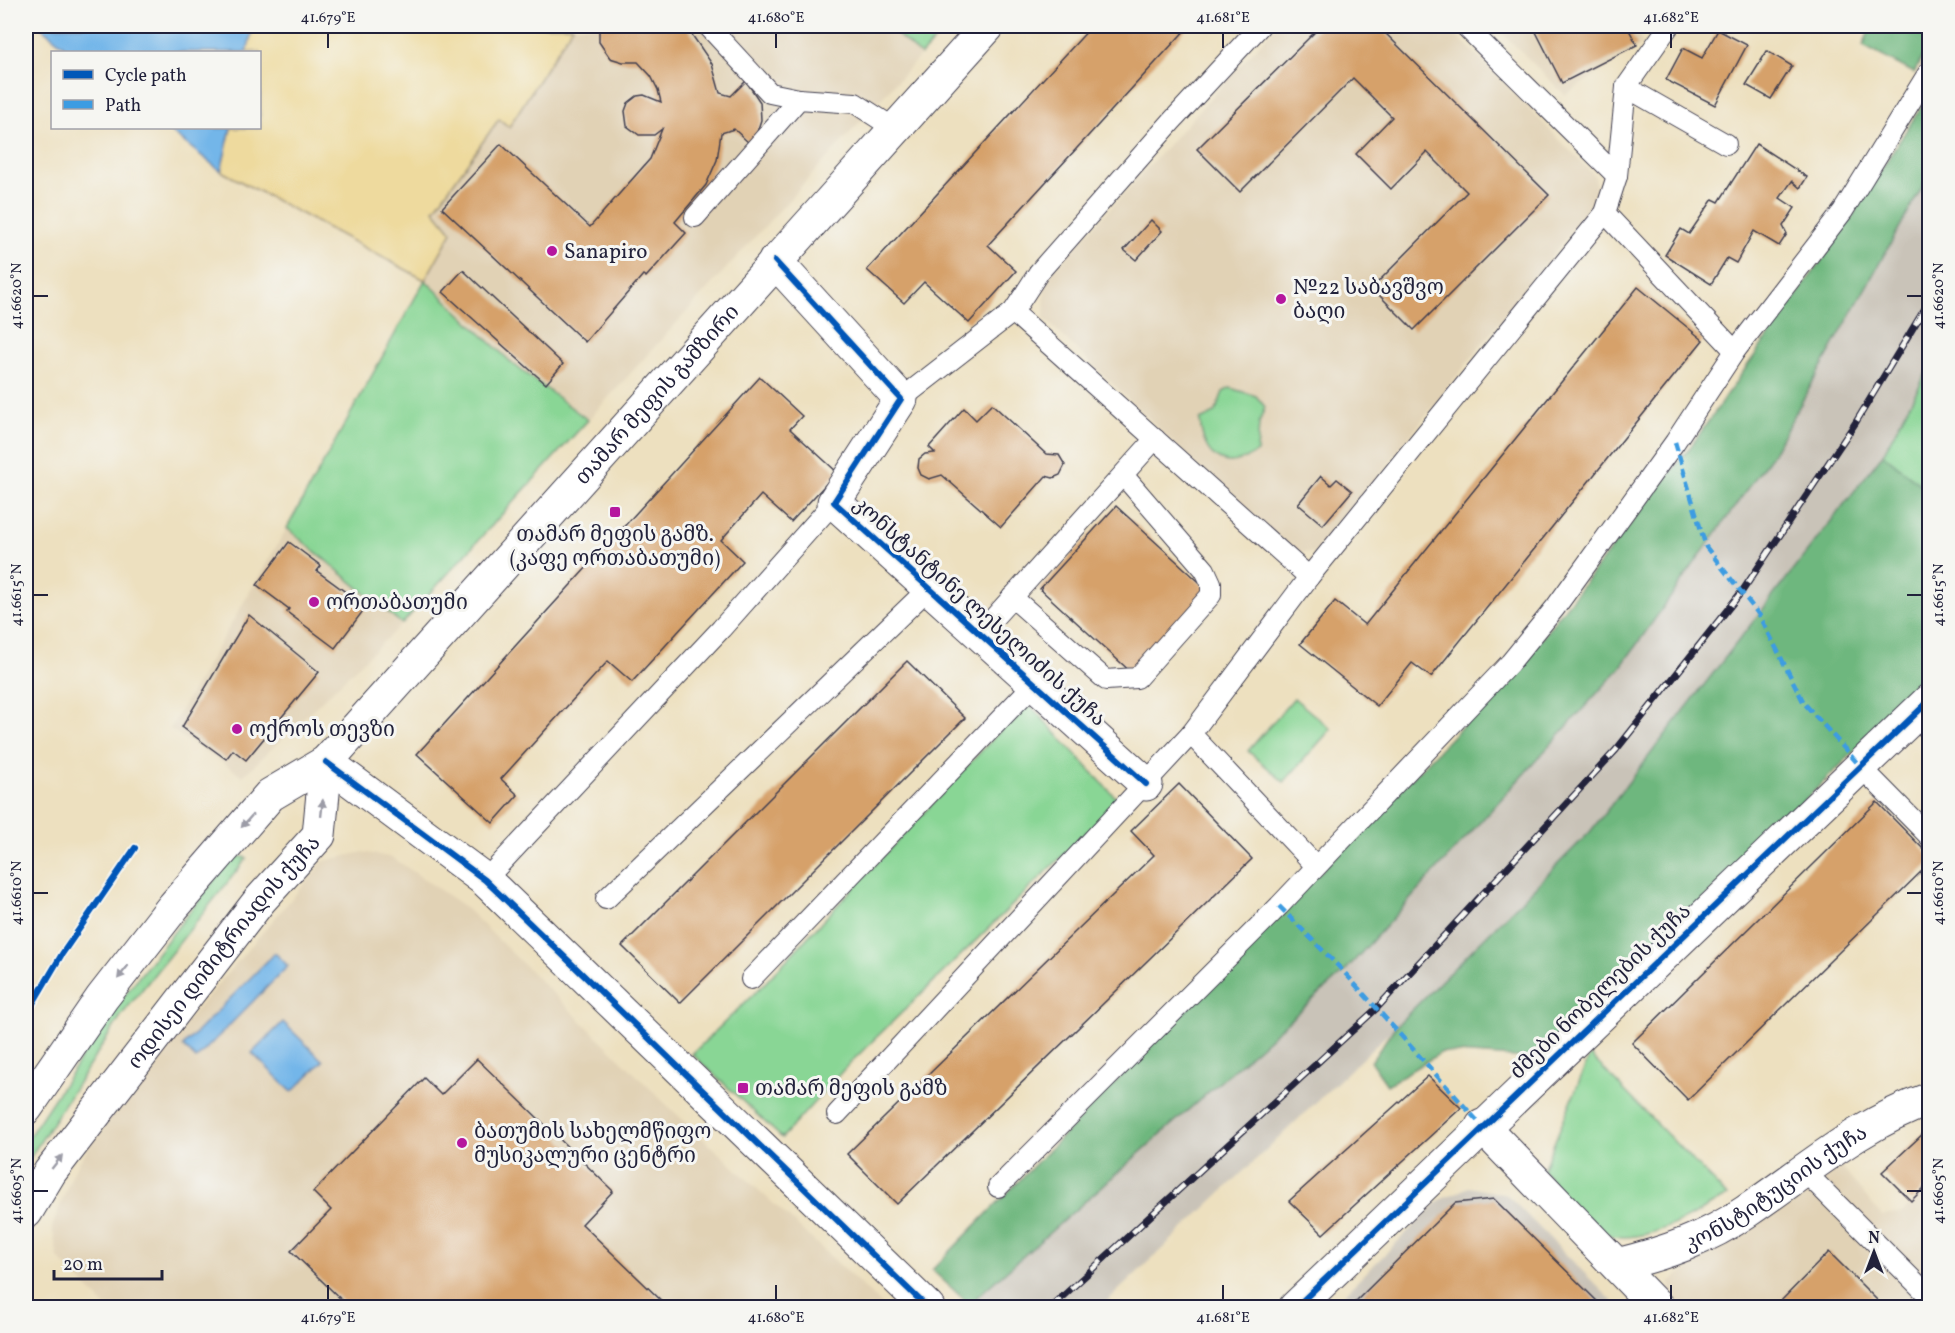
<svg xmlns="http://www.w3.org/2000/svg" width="1955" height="1333" font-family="Vollkorn,'Noto Serif Georgian',serif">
  <rect width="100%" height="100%" fill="#f6f6f2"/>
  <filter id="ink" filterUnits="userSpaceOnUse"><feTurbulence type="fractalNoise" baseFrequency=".0167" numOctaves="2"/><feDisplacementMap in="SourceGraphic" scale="12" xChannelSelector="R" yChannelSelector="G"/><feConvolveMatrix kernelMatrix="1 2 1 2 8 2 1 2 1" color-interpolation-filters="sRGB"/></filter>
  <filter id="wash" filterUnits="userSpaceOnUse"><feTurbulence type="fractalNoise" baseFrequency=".008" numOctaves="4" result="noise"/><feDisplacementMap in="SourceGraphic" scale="24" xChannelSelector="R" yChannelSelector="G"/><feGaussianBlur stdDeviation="1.35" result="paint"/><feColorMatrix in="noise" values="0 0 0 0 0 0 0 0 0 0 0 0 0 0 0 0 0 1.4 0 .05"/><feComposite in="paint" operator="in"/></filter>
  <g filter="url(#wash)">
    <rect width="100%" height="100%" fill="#ede0bf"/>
    <g fill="#e1d2b5">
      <path d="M573,26H887L921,55L588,420L513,364L425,280L452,232L433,210L499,118L509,126Z"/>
      <path d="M1276,26H1448L1595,176L1597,198L1318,553L1286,551L1044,318L1045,280Z"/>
      <path d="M1495,26H1634L1643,44L1565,95Z"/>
      <path d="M287,528L402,624L243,776L170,729Z"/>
      <path d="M363,852L393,858L465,907L667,1105L885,1307H106L58,1258L52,1227L73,1172L116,1103L324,861Z"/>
      <path d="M1838,1163L1882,1216L1902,1213L1929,1187V1307H1676L1669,1282Z"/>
    </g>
    <g fill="#c9c3b8">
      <path d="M1929,175V368L1883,454L1590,832L1394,1028L1101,1307L965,1308L1344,972L1620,668L1773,453Z"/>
      <path d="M1469,1187L1507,1195L1618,1307L1330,1308L1440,1200Z"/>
    </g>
    <g fill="#89d695" stroke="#567c68" stroke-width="1.5">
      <path d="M887,26H948L921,55Z"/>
      <path d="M425,280L513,364L588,420L402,624L287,528Z"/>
      <path d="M1929,368V492L1883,454Z"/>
      <path d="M1230,388L1256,396L1265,407L1259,423L1257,452C1224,474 1203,457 1200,420L1215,413L1223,392Z"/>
      <path d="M1294,698L1331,729L1284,782L1248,751Z"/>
      <path d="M1027,702L1119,801L846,1067L782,1138L692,1054L763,985Z"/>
      <path d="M234,855L247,858L121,1016L26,1164V1141L112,1011Z"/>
      <path d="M1590,1055L1727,1196C1690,1217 1632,1255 1590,1227C1577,1219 1554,1184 1543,1170Z"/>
    </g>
    <g fill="#6eb77e" stroke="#486c5c" stroke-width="1.5">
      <path d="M1871,26H1929V45L1914,73L1863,46Z"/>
      <path d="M1929,94V175L1773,453L1620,668L1344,972L969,1304L932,1270L1516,671L1691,446L1849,221Z"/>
      <path d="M1883,454L1929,492V678L1542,1059L1442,1052L1387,1085L1371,1062L1394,1028L1590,832Z"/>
    </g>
    <path fill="#eeda9e" stroke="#887e6c" stroke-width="1.5" d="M253,26H573L509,127L499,119L434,210L452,232L425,280L221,171L231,128H260V52H247Z"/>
    <g fill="#73b6e9" stroke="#4a6c92" stroke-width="1.5">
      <path d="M39,26H253L247,52H72Z"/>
      <path d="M166,128H231L221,171Z"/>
      <path d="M275,953L288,966L196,1059L183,1046Z"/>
      <path d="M283,1022L323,1061L292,1092L252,1053Z"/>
    </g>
    <g id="blocks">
      <g fill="#d6a16a">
        <path d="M599,26H686L712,64L720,93L731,96L746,81L760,102L761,120L756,135L749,143L734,129L721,133L717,160L706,185L675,222L686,233L646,277L643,275L585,342L442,208L501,144L590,227L650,159L662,129L654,135H639L627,126L625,111L628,103L637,96L644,95L661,102L658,90L651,76L638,62H623L610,58L599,42Z"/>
        <path d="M1092,26H1189L988,245L1016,271L969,323L924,282L904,303L867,270Z"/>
        <path d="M1321,26H1378L1549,195L1414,330L1372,288L1467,192L1427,152L1391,189L1356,154L1392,117L1353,78L1240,192L1197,149Z"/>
        <path d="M1533,26H1627L1637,45L1562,83Z"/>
        <path d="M1718,30L1747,45L1715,105L1666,80L1683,48L1702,58Z"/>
        <path d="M1767,51L1792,66L1771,99L1746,85Z"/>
        <path d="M1756,144L1807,177L1800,188L1792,181L1780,198L1795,208L1783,226L1787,234L1779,246L1754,231L1736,263L1727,258L1711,284L1665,255L1681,229L1689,234L1713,199L1719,202Z"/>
        <path d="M1151,220L1162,231L1136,260L1124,250Z"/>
        <path d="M463,270L563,364L546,384L443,292Z"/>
        <path d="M1638,287L1703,340L1431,677L1412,663L1377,706L1300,644L1335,601L1365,625Z"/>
        <path d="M760,377L802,416L790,429L837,472L791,522L761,495L721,540L743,561L632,682L608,661L501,779L518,795L493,823L417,754Z"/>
        <path d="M992,404L1046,454L1059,455L1065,465L1060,475L1053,478L1046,476L1001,527L942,475L929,479L921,475L918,468L919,459L925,454L935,453L929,447L964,408L976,420Z"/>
        <path d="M1321,476L1331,485L1337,479L1352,491L1323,525L1298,504Z"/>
        <path d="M1116,506L1208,590L1132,673L1040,589Z"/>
        <path d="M289,542L321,566L317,571L366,607L335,648L287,612L289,609L257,585Z"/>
        <path d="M249,615L319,672L246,760L233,750L226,759L182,727Z"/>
        <path d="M907,661L965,718L680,1003L622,946Z"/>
        <path d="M1179,784L1252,859L897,1204L847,1154L1154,855L1131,831Z"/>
        <path d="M1877,802L1930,856V863L1688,1100L1632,1043Z"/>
        <path d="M477,1059L613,1191L582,1224L669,1308H350L291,1251L331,1210L313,1192L424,1078L441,1095Z"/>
        <path d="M1428,1076L1461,1108L1323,1234L1289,1201Z"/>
        <path d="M1925,1132L1930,1136V1182L1911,1201L1882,1172Z"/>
        <path d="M1494,1199L1604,1308H1349L1455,1203Z"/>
        <path d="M1829,1252L1885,1308H1774Z"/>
      </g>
    </g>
  </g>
  <g filter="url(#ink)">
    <use href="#blocks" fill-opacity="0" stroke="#403e4f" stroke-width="1.5"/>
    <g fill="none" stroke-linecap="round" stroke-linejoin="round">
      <g stroke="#403e4f" stroke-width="22">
        <g id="service">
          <path d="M708,26L770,93L799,99"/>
          <path d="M1465,26L1617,176"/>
          <path d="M1626,87L1726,144"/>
          <path d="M1605,213L1735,351"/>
          <path d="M695,217L799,99L855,103L895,129"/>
          <path d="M1013,312L1309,577"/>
          <path d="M901,399L1013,312L1039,272L1172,121L1260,26"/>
          <path d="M1012,597L1106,680L1137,678L1211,595V583L1205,570L1123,475"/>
          <path d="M981,632L1155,439"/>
          <path d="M1191,734L1316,866"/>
          <path d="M1860,766L1930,837"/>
          <path d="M485,880L721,629L834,502"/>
          <path d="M606,899L930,587"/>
          <path d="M751,979L1035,683"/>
          <path d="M837,1114L1191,734L1309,577L1605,213L1617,176L1626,87L1669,26"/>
          <path d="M1803,1170L1930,1297"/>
          <path d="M998,1187L1279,906L1510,663L1555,608L1675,442L1735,351L1843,211L1930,70"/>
        </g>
      </g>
      <g stroke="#403e4f" stroke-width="35">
        <g id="minor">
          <path d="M775,261L901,399L834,502L1146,784"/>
          <path d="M1482,1126L1658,1308"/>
          <path id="s1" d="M1617,1265C1663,1254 1707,1239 1747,1211C1806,1171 1861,1123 1930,1099"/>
          <path d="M1295,1308L1930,700"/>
        </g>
      </g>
      <g stroke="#403e4f" stroke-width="35">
        <path id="tertiary" d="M326,762L485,880L928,1308"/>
      </g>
      <g stroke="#403e4f" stroke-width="35">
        <g id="primary">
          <path id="s2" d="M26,1108L102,998L173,907L270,795L326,762L988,26"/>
          <path id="s3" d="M26,1212L50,1172L260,900L319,835L326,762"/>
        </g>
      </g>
      <use href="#service" stroke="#fff" stroke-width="20"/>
      <use href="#minor" stroke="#fff" stroke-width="33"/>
      <use href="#tertiary" stroke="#fff" stroke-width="33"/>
      <use href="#primary" stroke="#fff" stroke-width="33"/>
      <g stroke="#22223b" stroke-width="7">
        <path id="rail" d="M1050,1308L1376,1009L1616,750L1743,590L1856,422L1930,300"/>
      </g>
      <use href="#rail" stroke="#f6f6f2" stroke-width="4.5" stroke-dasharray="14" stroke-linecap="butt"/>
      <g stroke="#3c9ce2" stroke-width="4.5" stroke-dasharray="9 4.5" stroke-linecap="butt">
        <path d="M1925,77L1930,80"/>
        <path d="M1675,442L1706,547L1760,616L1804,703L1860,766"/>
        <path d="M1279,906L1344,972L1482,1126"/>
      </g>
      <g stroke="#f6f6f2" stroke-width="10">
        <g id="cycleway">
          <path d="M775,261L901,399L834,502L1146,784"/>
          <path d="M326,762L485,880L928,1308"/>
          <path d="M26,1015L62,954L135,848"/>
          <path d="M1295,1308L1930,700"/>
        </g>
      </g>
      <use href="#cycleway" stroke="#0057b8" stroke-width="6"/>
    </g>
    <defs><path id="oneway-solid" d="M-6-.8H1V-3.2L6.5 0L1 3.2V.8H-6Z" transform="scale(1.5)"/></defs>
    <g fill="#9c9ca7">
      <use href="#oneway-solid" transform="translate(322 808) rotate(-84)"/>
      <use href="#oneway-solid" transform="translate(247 821) rotate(131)"/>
      <use href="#oneway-solid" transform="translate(123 972) rotate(128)"/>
      <use href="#oneway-solid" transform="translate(57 1162) rotate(-52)"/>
    </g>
  </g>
  <path fill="none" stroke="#22223b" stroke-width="2" d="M328,33V48M776,33V48M1223,33V48M1671,33V48M33,296H48M1907,296H1922M33,595H48M1907,595H1922M33,893H48M1907,893H1922M33,1191H48M1907,1191H1922M328,1285V1300M776,1285V1300M1223,1285V1300M1671,1285V1300"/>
  <g fill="#b5179e" stroke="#f6f6f2" stroke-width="2">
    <circle cx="552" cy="251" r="6"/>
    <circle cx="1281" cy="299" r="6"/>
    <rect x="609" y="506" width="12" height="12" rx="3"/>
    <circle cx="314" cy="602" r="6"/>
    <circle cx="237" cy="729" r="6"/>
    <rect x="737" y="1082" width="12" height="12" rx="3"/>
    <circle cx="462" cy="1143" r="6"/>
  </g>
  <g text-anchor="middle" stroke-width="6" stroke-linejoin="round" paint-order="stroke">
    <g font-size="21" fill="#22223b" stroke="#f6f6f2" text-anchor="start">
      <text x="564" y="258">Sanapiro</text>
      <text x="1293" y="294">№22 საბავშვო<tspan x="1293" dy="24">ბაღი</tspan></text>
      <text x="615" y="541" text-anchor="middle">თამარ მეფის გამზ.<tspan x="615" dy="24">(კაფე ორთაბათუმი)</tspan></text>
      <text x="326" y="609">ორთაბათუმი</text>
      <text x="249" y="736">ოქროს თევზი</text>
      <text x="755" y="1095">თამარ მეფის გამზ</text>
      <text x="474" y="1138">ბათუმის სახელმწიფო<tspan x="474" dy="24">მუსიკალური ცენტრი</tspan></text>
    </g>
    <g font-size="21" fill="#22223b" stroke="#f6f6f2">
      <text dy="7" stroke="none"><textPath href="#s2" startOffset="957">თამარ მეფის გამზირი</textPath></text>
      <text transform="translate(980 611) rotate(42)" y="7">კონსტანტინე ლესელიძის ქუჩა</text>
      <text dy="7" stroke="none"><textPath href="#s3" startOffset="327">ოდისეი დიმიტრიადის ქუჩა</textPath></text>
      <text transform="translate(1600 991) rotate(-44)" y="7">ძმები ნობელების ქუჩა</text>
      <text dy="7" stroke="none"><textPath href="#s1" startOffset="178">კონსტიტუციის ქუჩა</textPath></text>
    </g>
  </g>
  <rect width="1955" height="1333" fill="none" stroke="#f6f6f2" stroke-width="66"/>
  <rect x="51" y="51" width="210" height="78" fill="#f6f6f2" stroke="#a1a1a9" stroke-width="1.5"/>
  <rect x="63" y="70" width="30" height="9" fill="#0057b8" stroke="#a1a1a9" stroke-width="1.5"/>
  <text x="105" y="81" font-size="18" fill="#22223b">Cycle path</text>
  <rect x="63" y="100" width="30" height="9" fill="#3c9ce2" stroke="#a1a1a9" stroke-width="1.5"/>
  <text x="105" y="111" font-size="18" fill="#22223b">Path</text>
  <g transform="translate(1874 1252)" stroke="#f6f6f2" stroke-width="4.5" paint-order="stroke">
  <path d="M0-4.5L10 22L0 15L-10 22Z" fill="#22223b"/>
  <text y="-9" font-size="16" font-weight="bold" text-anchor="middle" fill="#22223b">N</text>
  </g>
  <path d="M54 1270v9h108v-9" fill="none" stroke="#22223b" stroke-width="3"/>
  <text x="63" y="1270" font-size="18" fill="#22223b" stroke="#f6f6f2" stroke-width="4.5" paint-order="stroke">20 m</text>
  <rect x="33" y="33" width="1889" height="1267" fill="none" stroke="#22223b" stroke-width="2"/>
  <g font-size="15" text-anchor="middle" fill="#22223b">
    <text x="328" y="22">41.679°E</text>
    <text x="776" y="22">41.680°E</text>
    <text x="1223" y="22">41.681°E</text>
    <text x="1671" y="22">41.682°E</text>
    <text transform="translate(16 296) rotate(-90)" y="5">41.6620°N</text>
    <text transform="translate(1938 296) rotate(-90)" y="5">41.6620°N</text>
    <text transform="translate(16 595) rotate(-90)" y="5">41.6615°N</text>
    <text transform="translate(1938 595) rotate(-90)" y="5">41.6615°N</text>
    <text transform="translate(16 893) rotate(-90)" y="5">41.6610°N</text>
    <text transform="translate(1938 893) rotate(-90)" y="5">41.6610°N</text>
    <text transform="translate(16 1191) rotate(-90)" y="5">41.6605°N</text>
    <text transform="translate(1938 1191) rotate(-90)" y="5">41.6605°N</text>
    <text x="328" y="1322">41.679°E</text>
    <text x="776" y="1322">41.680°E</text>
    <text x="1223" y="1322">41.681°E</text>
    <text x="1671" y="1322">41.682°E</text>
  </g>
</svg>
